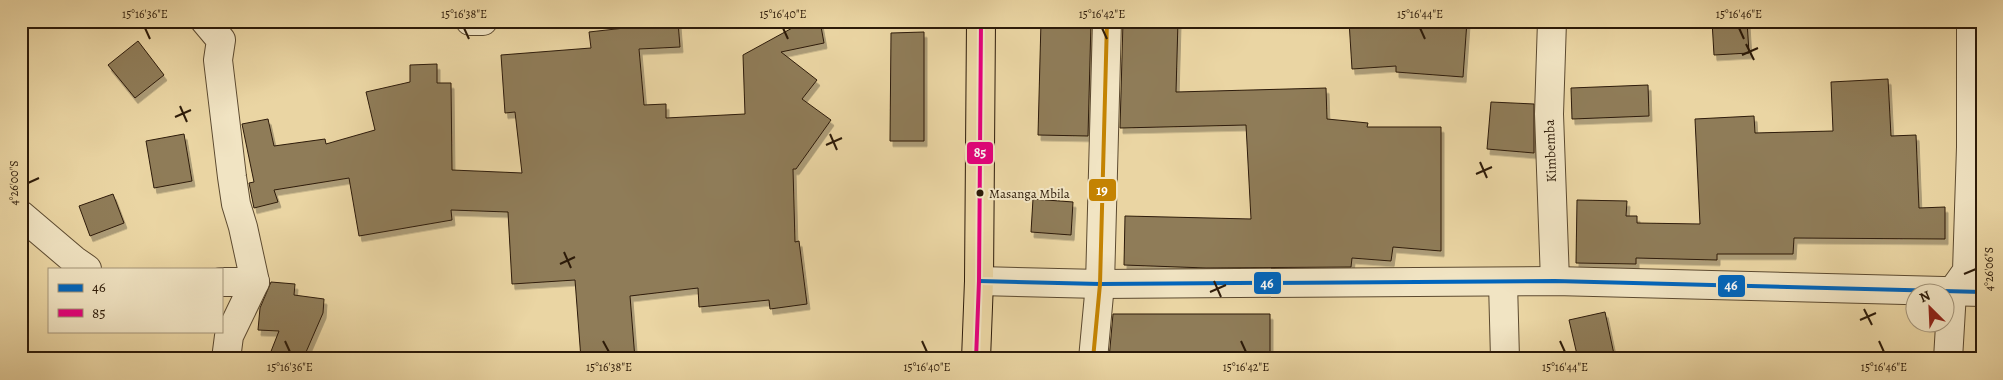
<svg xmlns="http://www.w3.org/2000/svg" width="2003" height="380" font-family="Alegreya,serif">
  <defs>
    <filter id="shadow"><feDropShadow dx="3" dy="5.5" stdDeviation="0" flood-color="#0004"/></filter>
  </defs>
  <rect width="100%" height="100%" fill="#ead5a3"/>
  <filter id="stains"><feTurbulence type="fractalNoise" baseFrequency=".004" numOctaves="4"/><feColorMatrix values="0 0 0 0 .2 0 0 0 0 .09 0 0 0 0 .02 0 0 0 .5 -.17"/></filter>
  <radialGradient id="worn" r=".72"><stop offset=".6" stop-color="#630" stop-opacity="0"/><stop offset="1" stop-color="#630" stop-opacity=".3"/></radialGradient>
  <g fill="#8f7c59" stroke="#2d1b09" filter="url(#shadow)">
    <path d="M793,21H820L824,43L781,52L817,80L802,99L831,120L796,169H793L795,242L799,241L807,304L770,309L769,300L699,307L698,288L630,296L635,359H581L575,280L512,284L508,212L451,210L452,220L359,236L349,178L274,190L278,202L254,208L249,183L254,182L242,124L268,119L274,146L325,139L326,144L375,130L366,92L410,82V65L437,64V83H451L452,170L522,173L515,112L505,113L501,55L591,48L589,32L678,22L680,47L639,49L644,105L666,104V118L745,114L743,55L794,27Z"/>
    <path d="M1041,21H1091L1088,136L1038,135Z"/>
    <path d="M1123,21H1178L1176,92L1326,88L1327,119L1368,123L1367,127H1441V251L1393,247L1391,261L1352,258L1351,267L1206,268L1124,265L1125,216L1251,219L1246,125L1120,128Z"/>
    <path d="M1349,21H1467L1463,77L1396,72V66L1352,69Z"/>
    <path d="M1712,21H1747L1749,53L1714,55Z"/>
    <path d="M924,32V141H890L891,33Z"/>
    <path d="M138,41L164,75L135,98L108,65Z"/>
    <path d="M1888,79L1891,136L1916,135L1919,208L1945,207V239L1794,238L1793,254H1717V260L1636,258V264L1576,263L1577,200L1627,201L1626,216H1637V223L1700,224L1695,119L1754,116L1755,133L1833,131L1831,82Z"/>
    <path d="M1648,85L1649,116L1572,119L1571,88Z"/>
    <path d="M1491,102L1534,104V153L1487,149Z"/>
    <path d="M184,134L192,181L154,188L146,141Z"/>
    <path d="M113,194L124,223L90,236L79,206Z"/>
    <path d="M1033,199L1073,202L1071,235L1031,232Z"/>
    <path d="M271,282L295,284L294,295L324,299L323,313L303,359H268L279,331L258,330L260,308Z"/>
    <path d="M1605,312L1615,359H1578L1569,320Z"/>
    <path d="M1113,314H1270V359H1109Z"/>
  </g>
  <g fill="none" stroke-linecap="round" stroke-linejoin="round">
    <g stroke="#5c4a30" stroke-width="30">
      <g id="minor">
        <path d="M205,21L221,40L218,60L232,177L236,204L243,227L255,282L229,336L226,359"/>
        <path d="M470,21H483"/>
        <path d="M1552,21L1549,114L1555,281"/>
        <path d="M21,215L74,260L87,269"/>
        <path d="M979,281L1100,284L1555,281L1982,292"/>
        <path d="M221,282H255"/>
        <path d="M1503,282L1505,359"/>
        <path d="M1093,359L1100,284L1107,21"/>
        <path d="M1948,359L1952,292L1967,271L1971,147V21"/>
      </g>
    </g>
    <g stroke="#2d1b09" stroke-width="30">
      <path id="trunk" d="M976,359L979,281L981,21"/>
    </g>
    <use href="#minor" stroke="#f1e4c3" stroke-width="28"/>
    <use href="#trunk" stroke="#ead5a3" stroke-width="28"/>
    <g stroke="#f1e4c3" stroke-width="8">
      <path id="bus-1" d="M979,281L1100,284L1555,281L1982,292"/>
    </g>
    <g stroke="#f1e4c3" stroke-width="8">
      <path id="bus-2" d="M976,359L979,281L981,21"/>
    </g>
    <g stroke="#f1e4c3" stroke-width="8">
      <path id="bus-3" d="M1093,359L1100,284L1107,21"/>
    </g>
    <use href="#bus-1" stroke="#0065bd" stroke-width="4"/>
    <use href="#bus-2" stroke="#e5007d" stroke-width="4"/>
    <use href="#bus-3" stroke="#c48302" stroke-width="4"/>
  </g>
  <path fill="none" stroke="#2d1b09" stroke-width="2" d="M145,28L150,39M464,28L469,39M783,28L788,39M1102,28L1107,39M1420,28L1425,39M1739,28L1744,39M1746,44L1754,60M1742,55L1758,48M180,106L187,122M175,117L191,110M830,134L837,150M826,145L842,138M1480,162L1487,178M1476,174L1492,167M28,183L39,178M564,252L571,268M560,264L575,257M1964,274L1976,269M1214,281L1221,297M1210,292L1226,285M1864,309L1872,325M1860,320L1876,313M285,341L290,352M603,341L609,352M922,341L927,352M1241,341L1246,352M1560,341L1565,352M1879,341L1884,352"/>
  <circle fill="#2d1b09" stroke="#f1e4c3" stroke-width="2" cx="980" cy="193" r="4.5"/>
  <g text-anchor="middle" stroke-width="4" stroke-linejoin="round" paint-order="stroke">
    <g font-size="13" fill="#2d1b09" stroke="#f1e4c3" text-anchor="start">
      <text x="989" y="198">Masanga Mbila</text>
    </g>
    <g font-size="14" fill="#2d1b09" stroke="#f1e4c3">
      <text transform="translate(1550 151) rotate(-92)" y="5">Kimbemba</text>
    </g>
  </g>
  <g stroke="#f1e4c3" stroke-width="2">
    <rect x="966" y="141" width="28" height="24" rx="5" fill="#e5007d"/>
    <rect x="1088" y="178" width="29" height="24" rx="5" fill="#c48302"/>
    <rect x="1253" y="271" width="29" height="24" rx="5" fill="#0065bd"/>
    <rect x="1717" y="274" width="29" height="24" rx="5" fill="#0065bd"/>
  </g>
  <g font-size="14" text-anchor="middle" font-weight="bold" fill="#fff">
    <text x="980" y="157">85</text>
    <text x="1102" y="195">19</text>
    <text x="1267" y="288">46</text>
    <text x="1731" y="290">46</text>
  </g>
  <rect width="2003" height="380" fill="none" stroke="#ead5a3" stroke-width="55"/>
  <rect x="48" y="268" width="175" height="65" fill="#f1e4c3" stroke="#a39479"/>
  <rect x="58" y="284" width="25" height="8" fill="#0065bd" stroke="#a39479"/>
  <text x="92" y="292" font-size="15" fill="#2d1b09">46</text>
  <rect x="58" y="309" width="25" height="8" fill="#e5007d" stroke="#a39479"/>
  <text x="92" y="318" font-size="15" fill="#2d1b09">85</text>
  <g transform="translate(1930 308) rotate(336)"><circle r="24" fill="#f1e4c3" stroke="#a39479"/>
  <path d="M0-4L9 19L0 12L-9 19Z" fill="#8f2418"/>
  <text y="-8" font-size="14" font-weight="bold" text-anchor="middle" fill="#2d1b09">N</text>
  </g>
  <rect x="28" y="28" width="1948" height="324" fill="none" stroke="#2d1b09" stroke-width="2"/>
  <g font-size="12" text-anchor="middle" fill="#2d1b09">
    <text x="145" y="18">15°16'36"E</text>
    <text x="464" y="18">15°16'38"E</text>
    <text x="783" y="18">15°16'40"E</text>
    <text x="1102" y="18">15°16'42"E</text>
    <text x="1420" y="18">15°16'44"E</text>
    <text x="1739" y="18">15°16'46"E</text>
    <text transform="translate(14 183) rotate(-90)" y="4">4°26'00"S</text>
    <text transform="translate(1989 269) rotate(-90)" y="4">4°26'06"S</text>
    <text x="290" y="371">15°16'36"E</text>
    <text x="609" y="371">15°16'38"E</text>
    <text x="927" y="371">15°16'40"E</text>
    <text x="1246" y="371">15°16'42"E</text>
    <text x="1565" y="371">15°16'44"E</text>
    <text x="1884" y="371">15°16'46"E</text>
  </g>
  <rect width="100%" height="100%" filter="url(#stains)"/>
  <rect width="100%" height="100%" fill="url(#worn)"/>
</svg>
